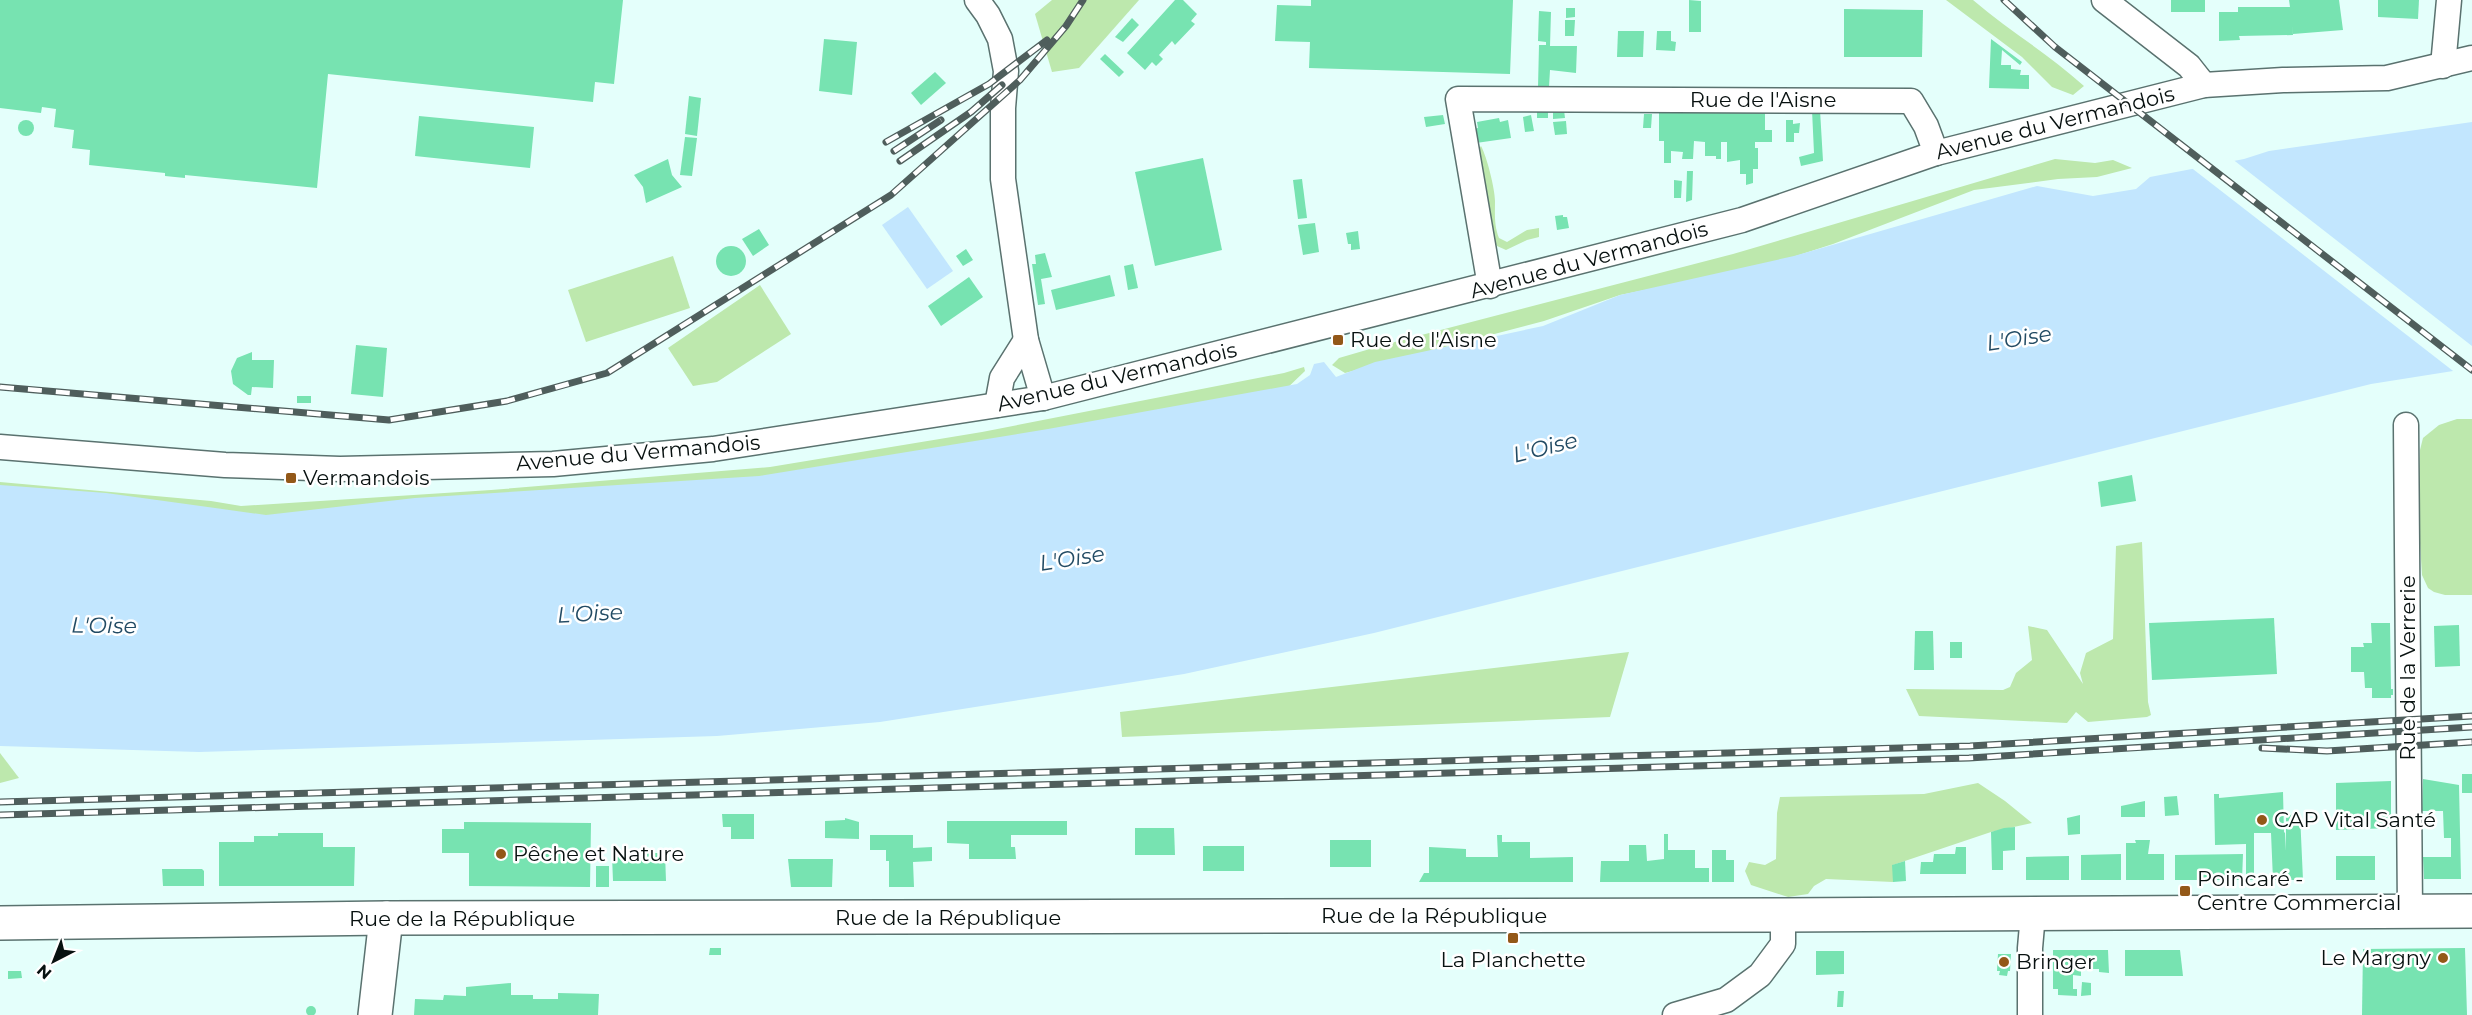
<svg xmlns="http://www.w3.org/2000/svg" width="2472" height="1015" font-family="Montserrat,sans-serif">
  <rect width="100%" height="100%" fill="#e4fffb"/>
  <g fill="#bde8ad">
    <path d="M1052,0H1139L1079,68L1052,72L1035,14Z"/>
    <path d="M1946,0H1973C2009,31 2049,54 2084,86L2073,95L2052,87L2022,57Z"/>
    <path d="M1481,146C1487,157 1495,189 1495,201C1495,215 1494,225 1499,238L1507,242L1527,230L1539,228V237L1527,240L1506,250L1497,246L1492,236L1478,150Z"/>
    <path d="M2055,159L2095,163L2113,160L2132,168L2097,177L2058,179L1974,190L1833,244L1765,266L1620,295L1544,321L1345,373L1332,365L1339,358L1387,344L1733,254Z"/>
    <path d="M673,256L690,308L586,342L568,290Z"/>
    <path d="M760,285L791,334L717,382L693,386L668,348Z"/>
    <path d="M1304,367L1305,371L1282,393L783,485L241,518L0,502V482L211,501L241,506L491,490L770,467L982,432L1284,373Z"/>
    <path d="M2457,419H2472V595H2445L2434,592L2428,588L2422,575L2418,511L2420,450L2423,438L2439,425Z"/>
    <path d="M2142,542L2148,702L2151,715L2147,717L2088,722L2076,712L2067,723L1919,716L1906,689L2003,690L2010,687L2016,673L2032,660L2028,626L2047,630L2083,684L2080,673L2086,653L2113,639L2116,546Z"/>
    <path d="M1629,652L1610,717L1122,737L1120,712Z"/>
    <path d="M0,753L19,778L0,783Z"/>
    <path d="M1978,783L2005,801L2032,823L1991,832L1893,865V882L1826,879L1814,886L1808,894L1788,897L1751,885L1745,871L1749,862L1765,865L1776,859L1777,813L1780,797L1924,794Z"/>
  </g>
  <g fill="#c2e6fe">
    <path d="M2472,122V368L2371,384L1374,633L1184,674L880,722L717,736L199,752L0,746V485L106,493L266,515L415,498L759,476L1048,429L1297,384L1310,375L1314,364L1324,362L1336,377L1375,362L1543,326L1620,295L1794,256L2037,186L2093,196L2136,189L2150,177L2244,159L2269,151Z"/>
    <path d="M908,207L953,271L927,289L882,225Z"/>
  </g>
  <path fill="#e4fffb" d="M2231,158L2472,346V371L2457,374L2189,166Z"/>
  <g fill="#77e3b1">
    <path d="M0,0H623L614,84L595,82L593,102L328,74L317,188L185,175V178L165,176V173L89,165L90,150L72,148L74,130L54,127L56,109L42,107L41,113L0,108Z"/>
    <path d="M1175,0H1183L1197,14L1191,21L1195,24L1175,45L1172,41L1159,55L1163,59L1156,66L1152,62L1145,70L1127,53Z"/>
    <path d="M1311,0H1513L1510,74L1309,68L1310,42L1275,41L1277,5L1311,6Z"/>
    <path d="M1689,0L1701,1V32H1689Z"/>
    <rect x="2171" y="0" width="34" height="12"/>
    <path d="M2289,0H2339L2343,30L2293,34L2292,25L2293,35L2239,36L2240,40L2219,41V12H2238V7H2290Z"/>
    <path d="M2378,0H2419L2418,19L2378,17Z"/>
    <path d="M1566,8H1575V17L1566,18Z"/>
    <path d="M1844,9L1923,10L1922,57H1844Z"/>
    <path d="M1539,11L1551,12L1550,46H1577L1576,73L1550,70L1549,87H1538L1539,45H1546V42L1538,41Z"/>
    <path d="M1132,18L1139,25L1123,42L1115,37Z"/>
    <path d="M1565,20H1575L1574,36H1565Z"/>
    <path d="M1618,31H1644L1643,57H1617Z"/>
    <path d="M1657,31H1671V41L1676,42L1675,51L1656,50Z"/>
    <path d="M824,39L857,42L852,95L819,91Z"/>
    <path d="M1991,39L2022,62L2020,65L2002,50L2001,65H2011V69L2021,70L2020,75H2029V89L1989,88Z"/>
    <path d="M1105,54L1124,72L1119,77L1100,59Z"/>
    <path d="M935,72L946,83L921,105L911,93Z"/>
    <path d="M689,96L701,98L697,136L685,134Z"/>
    <rect x="1537" y="109" width="11" height="9"/>
    <path d="M1564,110L1565,118L1553,119V111Z"/>
    <path d="M1659,110H1765V130H1772V142H1755V148H1758V169H1753V183L1746,185V174H1740V160L1727,162V142H1721V159H1716V156H1705V142L1694,141L1693,159H1682L1683,152L1671,151V163H1664V141H1659Z"/>
    <path d="M1812,110H1820L1823,161L1801,166L1799,157L1814,153Z"/>
    <path d="M1644,114H1652L1651,128H1643Z"/>
    <path d="M1443,115L1445,124L1426,127L1424,117Z"/>
    <path d="M1531,115L1534,131L1525,132L1523,117Z"/>
    <path d="M419,116L534,127L530,168L415,156Z"/>
    <path d="M1499,118L1500,122L1508,120L1511,138L1476,143L1473,129L1478,128L1477,122Z"/>
    <circle cx="26" cy="128" r="8"/>
    <path d="M1786,120H1793V124L1800,123L1799,133H1794V142H1786Z"/>
    <path d="M1566,121L1567,134L1555,135L1553,122Z"/>
    <path d="M685,137L697,138L692,176L680,175Z"/>
    <path d="M1203,158L1222,250L1155,266L1135,172Z"/>
    <path d="M668,159L672,175L682,187L646,203L643,187L634,175Z"/>
    <path d="M1687,171H1693L1692,200L1686,202Z"/>
    <path d="M1302,179L1307,218L1298,219L1293,180Z"/>
    <path d="M1674,180L1682,181L1681,198H1674Z"/>
    <path d="M1563,215V217H1567L1569,228L1557,230L1555,216Z"/>
    <path d="M1315,223L1319,252L1303,255L1298,225Z"/>
    <path d="M759,229L769,245L753,256L742,239Z"/>
    <path d="M1358,231L1360,249L1351,250V244H1348L1346,233Z"/>
    <circle cx="731" cy="261" r="15"/>
    <path d="M966,249L973,260L963,266L956,256Z"/>
    <path d="M1045,253L1052,277L1041,279L1045,304L1038,305L1032,264H1036L1035,255Z"/>
    <path d="M1133,264L1138,288L1128,290L1124,266Z"/>
    <path d="M1110,275L1115,296L1056,310L1051,290Z"/>
    <path d="M969,277L983,297L941,326L928,306Z"/>
    <path d="M356,345L387,348L383,397L351,394Z"/>
    <path d="M252,352V360H274L273,388L252,387L251,395H248L233,384L231,371L237,358Z"/>
    <rect x="297" y="396" width="14" height="7"/>
    <path d="M2132,475L2136,501L2101,507L2098,482Z"/>
    <path d="M2274,618L2277,674L2152,680L2149,623Z"/>
    <path d="M2371,623H2390L2391,689H2393V695H2391V698H2372V688H2365L2364,672H2351V647H2364L2363,643H2372Z"/>
    <path d="M2459,625L2460,666L2435,667L2434,626Z"/>
    <path d="M1915,631H1933L1934,670H1914Z"/>
    <rect x="1950" y="642" width="12" height="16"/>
    <rect x="2462" y="774" width="10" height="19"/>
    <path d="M2423,779L2459,785L2461,879H2424L2423,857H2451V838H2444L2443,811H2422Z"/>
    <path d="M2391,781V828L2336,830V783Z"/>
    <path d="M2283,792L2284,833L2285,832L2286,851V815L2300,814L2303,880H2273L2271,833H2254V880H2246V844L2215,845L2214,794H2219V798Z"/>
    <path d="M2177,796L2179,815L2165,816L2164,797Z"/>
    <path d="M2145,801V817H2121V806Z"/>
    <path d="M722,814H754V839H731V827H723Z"/>
    <path d="M2080,815V834L2068,835L2067,818Z"/>
    <path d="M845,818L859,822V839L825,838V821L845,820Z"/>
    <path d="M947,821H1067V835H1011V847H1015L1016,859H969V844L947,843Z"/>
    <path d="M464,822L591,823L590,887L469,886V853H442V829H464Z"/>
    <path d="M2015,827V850L2003,851V870H1992L1991,832L2004,828Z"/>
    <path d="M1135,828H1174L1175,855H1135Z"/>
    <path d="M278,833H323V847H355L354,886H219V842H254V836H278Z"/>
    <path d="M1664,834H1668V850H1695V868H1709V882H1600L1601,861H1629V845H1646L1647,861L1664,859Z"/>
    <path d="M870,835H913V848L932,847V861L913,862L914,887H889V861H886V850H870Z"/>
    <path d="M1497,835H1502V842H1530V858L1573,857V882H1419L1424,873H1429V847L1466,849V857H1498Z"/>
    <rect x="1330" y="840" width="41" height="27"/>
    <path d="M2135,840H2150L2148,854H2164V880H2126V843H2136Z"/>
    <rect x="1203" y="846" width="41" height="25"/>
    <path d="M1956,847H1966V874H1920L1921,862H1933L1934,854H1955Z"/>
    <path d="M1712,850H1726V860H1734V882H1712Z"/>
    <path d="M641,853H665L666,881H613L612,856L641,857Z"/>
    <path d="M2121,854V880H2081V855Z"/>
    <path d="M2243,854L2242,880H2175V855Z"/>
    <path d="M2069,856V880H2026V857Z"/>
    <rect x="2336" y="856" width="39" height="24"/>
    <path d="M788,859H833L832,887H791Z"/>
    <path d="M1905,861L1906,881L1893,882L1892,865Z"/>
    <rect x="596" y="866" width="13" height="21"/>
    <path d="M162,869H202L204,871V886H163Z"/>
    <path d="M710,948H721V955H709Z"/>
    <path d="M2465,948L2467,1015H2362L2363,949Z"/>
    <path d="M2053,950H2108L2109,973L2099,972V969H2081V976L2073,975V989H2077V996L2058,995V989H2053Z"/>
    <path d="M2125,950H2180L2183,976H2125Z"/>
    <path d="M1816,951H1844V974L1816,975Z"/>
    <path d="M1998,954H2011L2010,971H2008L2007,976L1999,975L2000,971H1997Z"/>
    <path d="M8,971H21L22,978L8,979Z"/>
    <path d="M2082,982L2091,983V995L2081,996Z"/>
    <path d="M511,983V995H533V999H558V993L599,994L598,1015H414L415,999L443,1000L444,995L466,996V987Z"/>
    <path d="M1838,991H1844L1843,1007H1837Z"/>
    <circle cx="311" cy="1011" r="5"/>
  </g>
  <g fill="none" stroke-linecap="round" stroke-linejoin="round">
    <g stroke="#5a726f" stroke-width="27">
      <g id="street">
        <path d="M977,0L988,15L1000,39L1006,71L1003,108V179L1026,340L1043,398"/>
        <path d="M2104,0L2189,66L2204,85"/>
        <path d="M2443,66L2449,0"/>
        <path d="M1490,286L1458,99L1911,101L1926,126L1936,153"/>
        <path d="M997,405L1002,378L1026,340"/>
        <path d="M2406,425L2410,911"/>
        <path d="M0,447L225,465L340,469L553,464L713,449L1043,398L1742,220L1936,153L2204,85L2283,80L2387,78L2472,58"/>
        <path d="M1675,1015L1726,1000L1760,975L1783,944V915"/>
        <path d="M2030,1015V948L2033,914"/>
      </g>
    </g>
    <g stroke="#5a726f" stroke-width="36">
      <g id="secondary">
        <path d="M0,923L386,918L1783,915L2472,911"/>
        <path d="M375,1015L386,918"/>
      </g>
    </g>
    <use href="#street" stroke="#fff" stroke-width="24"/>
    <use href="#secondary" stroke="#fff" stroke-width="33"/>
    <g stroke="#4f5e5c" stroke-width="7">
      <g id="rail">
        <path d="M2004,0L2055,47L2472,370"/>
        <path d="M886,142L989,84L1047,40"/>
        <path d="M894,151L941,120"/>
        <path d="M900,161L971,112L1002,85"/>
        <path d="M0,387L389,420L507,401L607,373L891,195L1020,80L1066,26L1083,0"/>
        <path d="M2262,748L2327,751L2472,742"/>
        <path d="M0,802L1970,746L2472,716"/>
        <path d="M0,815L1969,758L2472,727"/>
      </g>
    </g>
    <use href="#rail" stroke="#fff" stroke-width="4.5" stroke-dasharray="14" stroke-linecap="butt"/>
  </g>
  <g fill="#935818" stroke="#fff" stroke-width="2">
    <rect x="1332" y="334" width="12" height="12" rx="3"/>
    <rect x="285" y="472" width="12" height="12" rx="3"/>
    <circle cx="2262" cy="820" r="6"/>
    <circle cx="501" cy="854" r="6"/>
    <rect x="2179" y="885" width="12" height="12" rx="3"/>
    <rect x="1507" y="932" width="12" height="12" rx="3"/>
    <circle cx="2443" cy="958" r="6"/>
    <circle cx="2004" cy="962" r="6"/>
  </g>
  <g text-anchor="middle" stroke-width="5" stroke-linejoin="round" paint-order="stroke">
    <g font-size="21" fill="#081110" stroke="#fff">
      <text x="1763" y="107">Rue de l'Aisne</text>
      <text transform="translate(2055 123) rotate(-14)" y="7">Avenue du Vermandois</text>
      <text transform="translate(1589 260) rotate(-15)" y="7">Avenue du Vermandois</text>
      <text transform="translate(1117 377) rotate(-13)" y="7">Avenue du Vermandois</text>
      <text transform="translate(638 453) rotate(-5)" y="7">Avenue du Vermandois</text>
      <text transform="translate(2408 668) rotate(-90)" y="7">Rue de la Verrerie</text>
      <text x="1434" y="923">Rue de la République</text>
      <text x="948" y="925">Rue de la République</text>
      <text x="462" y="926">Rue de la République</text>
    </g>
    <g font-size="21" fill="#081110" stroke="#fff" text-anchor="start">
      <text x="1350" y="347">Rue de l'Aisne</text>
      <text x="303" y="485">Vermandois</text>
      <text x="2274" y="827">CAP Vital Santé</text>
      <text x="513" y="861">Pêche et Nature</text>
      <text x="2197" y="886">Poincaré -<tspan x="2197" dy="24">Centre Commercial</tspan></text>
      <text x="2431" y="965" text-anchor="end">Le Margny</text>
      <text x="1513" y="967" text-anchor="middle">La Planchette</text>
      <text x="2016" y="969">Bringer</text>
    </g>
    <g font-size="22" font-style="italic" fill="#224b64" stroke="#fff">
      <text transform="translate(2019 338) rotate(-9)" y="8">L'Oise</text>
      <text transform="translate(1545 447) rotate(-14)" y="8">L'Oise</text>
      <text transform="translate(1072 558) rotate(-9)" y="8">L'Oise</text>
      <text transform="translate(590 613) rotate(-3)" y="8">L'Oise</text>
      <text transform="translate(104 625) rotate(1)" y="8">L'Oise</text>
    </g>
  </g>
  <g transform="translate(54 961) rotate(222)" stroke="#ffffff" stroke-width="4.5" paint-order="stroke">
  <path d="M0-4.5L10 22L0 15L-10 22Z" fill="#081110"/>
  <text y="-9" font-size="16" font-weight="bold" text-anchor="middle" fill="#081110">N</text>
  </g>
</svg>
